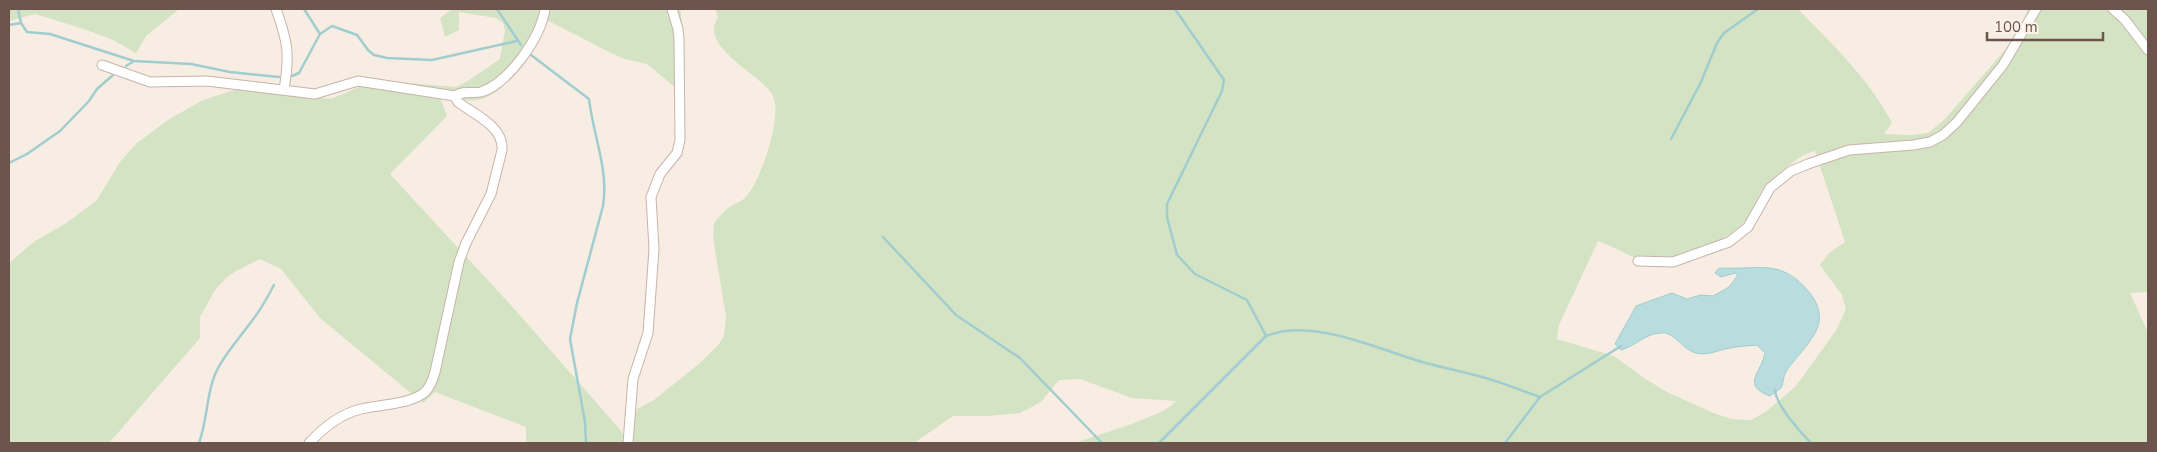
<svg xmlns="http://www.w3.org/2000/svg" width="2157" height="452" font-family="'Nunito Sans',sans-serif">
  <rect width="100%" height="100%" fill="#f8ede2"/>
  <g fill="#d3e3c3" fill-rule="evenodd">
    <path d="M9,9H179L146,36L136,53L113,40L84,29L35,14L9,21Z"/>
    <path d="M452,9H680L684,34L682,93L647,64L625,59L609,52L545,19C530,46 513,92 478,100C466,102 452,98 440,97L447,116L390,174L518,313L622,432L624,443H526V427L435,392L423,403L320,318L281,269L260,259L236,271L226,278L215,290L200,317V338L109,443H9V263L35,241L65,224L97,200L120,162L137,143L168,120L203,100L241,88L331,99L369,83L397,82L456,87L468,81L500,59L505,30L503,23L496,18L459,12V30L445,37L440,18Z"/>
    <path d="M715,9H1798C1832,44 1870,80 1892,123L1884,134L1912,135L1928,133L1944,120L2019,34L2028,9H2148V292L2130,293L2148,333V443H1075C1094,436 1168,415 1176,401L1132,398L1080,379L1059,380L1041,402L1020,413L988,416H953L914,443H625L637,409L654,400L700,363L719,344L724,336L726,317L713,238L714,223C718,219 722,213 727,209C733,204 741,202 746,197C761,180 783,116 773,96C761,73 698,48 718,17ZM1815,151L1845,242L1829,253L1820,265L1842,295L1846,309L1837,329L1796,386L1767,411L1751,420L1731,419L1711,412L1667,392L1644,378L1614,356L1557,339L1559,325L1598,241C1613,246 1633,259 1647,261C1674,264 1727,242 1744,222C1752,214 1755,202 1761,192C1770,180 1800,153 1815,151Z"/>
  </g>
  <path fill="#b9dddf" stroke="#a1cdcf" d="M1722,268C1762,270 1781,258 1810,293C1817,302 1822,314 1818,326C1814,340 1796,357 1787,370C1783,376 1784,381 1781,388L1770,396C1740,385 1762,372 1765,353L1757,345C1748,346 1739,346 1730,348C1718,350 1708,356 1696,353C1682,350 1675,331 1660,333C1645,334 1635,346 1621,350L1615,344L1636,306L1672,293L1687,299L1701,295L1713,296L1729,287L1738,275L1735,273L1721,277L1715,273L1718,269Z"/>
  <g fill="none" stroke-linecap="round" stroke-linejoin="round">
    <g stroke="#a1cdcf" stroke-width="2.5">
      <path d="M18,9L21,23L27,32L50,34L134,61L191,64L230,72L279,77"/>
      <path d="M304,9L320,34"/>
      <path d="M497,9L521,45"/>
      <path d="M1175,9L1224,80L1222,91L1167,204V217L1177,255L1195,274L1247,300L1266,336"/>
      <path d="M9,25L21,23"/>
      <path d="M531,55L589,99C593,135 609,170 603,206L577,303L570,339L585,422L586,443"/>
      <path d="M126,66L134,61"/>
      <path d="M292,76L299,73L320,34L332,26L357,35L368,50L374,55L387,58L432,60L517,41"/>
      <path d="M1671,139L1701,82L1717,43L1724,33L1758,9"/>
      <path d="M9,163L27,154L60,131L89,101L97,89L113,75"/>
      <path d="M883,237L956,315L1020,358L1102,443"/>
      <path d="M1775,390C1776,405 1800,432 1811,443"/>
      <path d="M199,443C208,419 206,391 218,368C228,350 242,335 254,318C262,308 268,296 274,285"/>
      <path d="M1159,443L1266,336C1315,317 1378,350 1426,363C1443,368 1461,371 1478,376C1499,381 1520,390 1540,397"/>
      <path d="M1505,443L1540,397L1621,346"/>
    </g>
    <g stroke="#c7b4ab" stroke-width="11">
      <g id="minor">
        <path d="M276,9C288,43 290,54 284,90"/>
        <path d="M2113,9L2125,20L2148,50"/>
        <path d="M102,65L150,82L207,81L315,94L358,81L455,96"/>
        <path d="M1638,261L1673,262L1729,242L1748,227L1770,188L1791,171L1808,164L1849,150L1913,145L1930,142L1943,135L1957,122L2003,65L2036,9"/>
        <path d="M309,443C323,428 340,414 361,409C378,405 412,404 425,392C430,387 433,379 435,372L459,262L466,243L491,194L502,150C504,126 473,114 458,102L455,96C463,90 473,94 481,92C509,83 541,37 545,9"/>
        <path d="M628,443L633,379L648,333L654,249L651,197L660,174L677,153L680,140L679,39L678,29L672,9"/>
      </g>
    </g>
    <use href="#minor" stroke="#fff" stroke-width="9"/>
  </g>
  <rect width="2157" height="452" fill="none" stroke="#6c544c" stroke-width="20"/>
  <path d="M1987 32v8h116v-8" fill="none" stroke="#6c544c" stroke-width="2.5"/>
  <text x="1994" y="32" font-size="15" fill="#6c544c" stroke="#fcf1e7" stroke-width="4" paint-order="stroke">100 m</text>
</svg>
